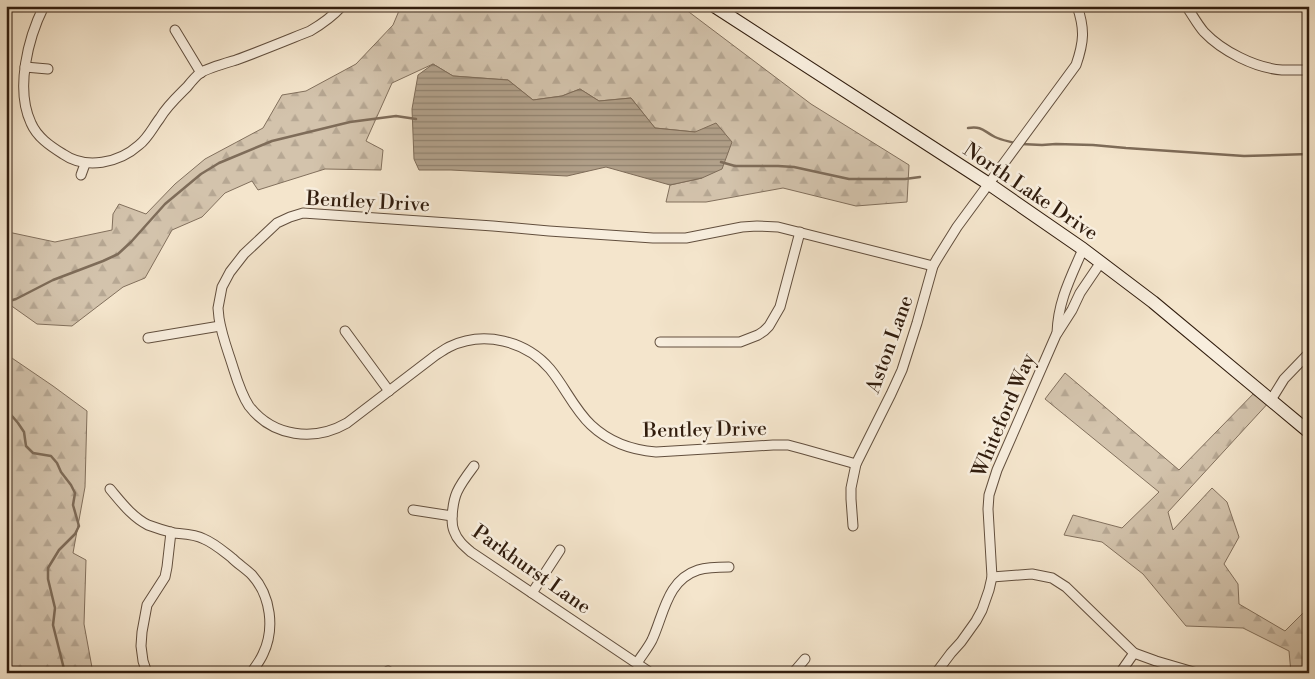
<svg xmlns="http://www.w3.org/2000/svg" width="1315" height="679" font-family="'Libre Bodoni',serif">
  <defs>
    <pattern id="forest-firs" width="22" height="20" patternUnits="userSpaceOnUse" patternTransform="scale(1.25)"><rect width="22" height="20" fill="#d3c3ac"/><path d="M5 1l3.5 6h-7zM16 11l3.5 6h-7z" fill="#b6a793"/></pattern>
    <pattern id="water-rules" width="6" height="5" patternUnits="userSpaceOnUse" patternTransform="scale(1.25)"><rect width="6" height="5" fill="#b2a18b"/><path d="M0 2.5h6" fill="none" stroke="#918370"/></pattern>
  </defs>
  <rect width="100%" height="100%" fill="#f4e5cc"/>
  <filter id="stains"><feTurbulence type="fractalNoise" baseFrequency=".004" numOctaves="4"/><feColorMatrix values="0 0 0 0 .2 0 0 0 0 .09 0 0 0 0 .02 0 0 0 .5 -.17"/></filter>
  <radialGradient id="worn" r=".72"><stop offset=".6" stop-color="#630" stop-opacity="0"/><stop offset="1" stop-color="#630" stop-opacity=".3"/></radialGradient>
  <g fill="url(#forest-firs)" stroke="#82705d">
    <path d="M401,6H681L811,104L909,165L907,202L856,206L783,188L706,202H666L670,185L702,178L695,132L655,128L631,98L599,101L580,89L562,96L533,100L508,80L453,76L433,64L392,83L366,141L383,150L381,170L325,169L258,190L252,181L225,193L202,217L172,230L145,278L123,287L72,326L37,324L6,302V225L8,232L55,242L112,230L113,214L119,204L146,214L175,184L205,159L263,128L282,95L306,91L356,64L393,25Z"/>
    <path d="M6,354L53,386L87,411L85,487L73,553L86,560L84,624L93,673H6Z"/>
    <path d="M1065,373L1179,470L1258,389L1271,400L1168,512L1173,530L1212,488L1227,502L1239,537L1224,564L1238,584L1239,604L1285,631L1309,607V673H1291L1289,651L1243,628L1186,626L1143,574L1102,542L1064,535L1073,515L1122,528L1159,492L1045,399Z"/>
  </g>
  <path fill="url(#water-rules)" stroke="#7e6c59" d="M433,64L453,76L508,80L533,100L562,96L580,89L599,101L631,98L655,128L695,132L716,123L732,142L722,169L702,178L670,185L606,167L567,176L451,170H419L414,159L412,109L418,75Z"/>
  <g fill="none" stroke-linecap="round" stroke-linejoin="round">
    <g stroke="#7e6c59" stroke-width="2.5">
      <path d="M968,128C983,126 983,131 995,137C1001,140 1008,141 1015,143"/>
      <path d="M1021,144L1042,145L1056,144L1093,145L1126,148L1244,156L1309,154"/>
      <path d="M721,162L735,166H778L794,167L849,179H905L920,177"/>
      <path d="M6,302L16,299L53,280L103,261L118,254L131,242L165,204L201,174L219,163L272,141L350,122L396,116L416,119"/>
      <path d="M6,409L18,423L24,432L26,446L33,453L51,456L57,463L61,472L71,485L75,493L73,505L79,526L75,534L59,550L48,568V579L55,608L53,625L65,673"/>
    </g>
    <g stroke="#624f3e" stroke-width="11">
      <g id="street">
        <path d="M44,6C28,38 15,89 31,123C37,137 50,146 63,154C86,170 119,163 139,145C148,138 153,127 160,118C167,106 177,97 187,87C191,82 195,77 200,73C208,68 226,63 236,60C261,51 285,41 310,31C322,24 332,17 342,6"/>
        <path d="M1186,6C1192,14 1197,24 1204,32C1222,51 1255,68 1282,70C1291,70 1300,70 1309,70"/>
        <path d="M175,30L201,73"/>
        <path d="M25,67L48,69"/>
        <path d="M81,175L85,164"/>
        <path d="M345,331L389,391"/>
        <path d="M1057,333C1058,301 1071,277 1083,249"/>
        <path d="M148,338L220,326"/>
        <path d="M660,342H740L758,335L764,331L769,326L780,307L800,232"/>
        <path d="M1271,400L1284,379L1309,353"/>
        <path d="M856,464L803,449L788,445H773L656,452C631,450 609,442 591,425C574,409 565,387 550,369C526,341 484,330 449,347C445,349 441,352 436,355L347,423C314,442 273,437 249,406C239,391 235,372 229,355C225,343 221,331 219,318L218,308L222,287L230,272L244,254L277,223L290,217L303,213L493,226L549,231L653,238H686L742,227L757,226L778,227L933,266"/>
        <path d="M474,466C468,474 461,483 457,492C453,501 450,522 454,531C457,540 464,546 471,552L651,673"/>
        <path d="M110,489C121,502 132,517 148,525C156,528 166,531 174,533C184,534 195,534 204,539C214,543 223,551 232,558C238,564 246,569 252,575C271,596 275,629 263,654C260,661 255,667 251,673"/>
        <path d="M413,510L452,516"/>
        <path d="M853,526L851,499V488L856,464L891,394L902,370L917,323L933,266L937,259L957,227L1076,65C1084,42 1085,29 1077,6"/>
        <path d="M992,577L1032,574L1052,578L1066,587L1134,653L1156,661L1197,673"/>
        <path d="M532,593L560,550"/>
        <path d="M637,663C642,655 648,648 652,640C664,614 667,580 698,570C708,567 719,567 729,567"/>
        <path d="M388,671L389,673"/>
        <path d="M147,673L143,661L141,646L142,632L147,605L165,577L167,567L171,532"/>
        <path d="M793,673L805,659"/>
        <path d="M936,673L951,653L961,642L976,621L982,610L989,590L992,577L988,509L989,495L997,470L1056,335L1072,310L1080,293L1101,262"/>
        <path d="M1120,673L1134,653"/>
      </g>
    </g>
    <g stroke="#311d0e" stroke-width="14">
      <path id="secondary" d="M714,6L989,184L1083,249L1153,302L1309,432"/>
    </g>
    <use href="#street" stroke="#f8eede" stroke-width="9"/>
    <use href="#secondary" stroke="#f8eede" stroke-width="12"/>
  </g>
  <g text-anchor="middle" stroke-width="5" stroke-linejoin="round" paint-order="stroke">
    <g font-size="20" fill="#311d0e" stroke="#f8eede">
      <text transform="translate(1031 191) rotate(34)" y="7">North Lake Drive</text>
      <text transform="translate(368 201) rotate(3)" y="7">Bentley Drive</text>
      <text transform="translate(889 344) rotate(-70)" y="7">Aston Lane</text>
      <text transform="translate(1003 415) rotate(-67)" y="7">Whiteford Way</text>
      <text transform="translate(705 429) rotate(-1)" y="7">Bentley Drive</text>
      <text transform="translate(532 569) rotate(35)" y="7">Parkhurst Lane</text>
    </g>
  </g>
  <rect width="1315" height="679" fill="none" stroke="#f4e5cc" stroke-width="25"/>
  <rect x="8" y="8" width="1300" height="664" fill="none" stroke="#311d0e" stroke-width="2.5"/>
  <rect x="12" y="12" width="1290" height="654" fill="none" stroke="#311d0e"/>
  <rect width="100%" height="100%" filter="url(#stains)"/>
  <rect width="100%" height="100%" fill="url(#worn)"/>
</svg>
